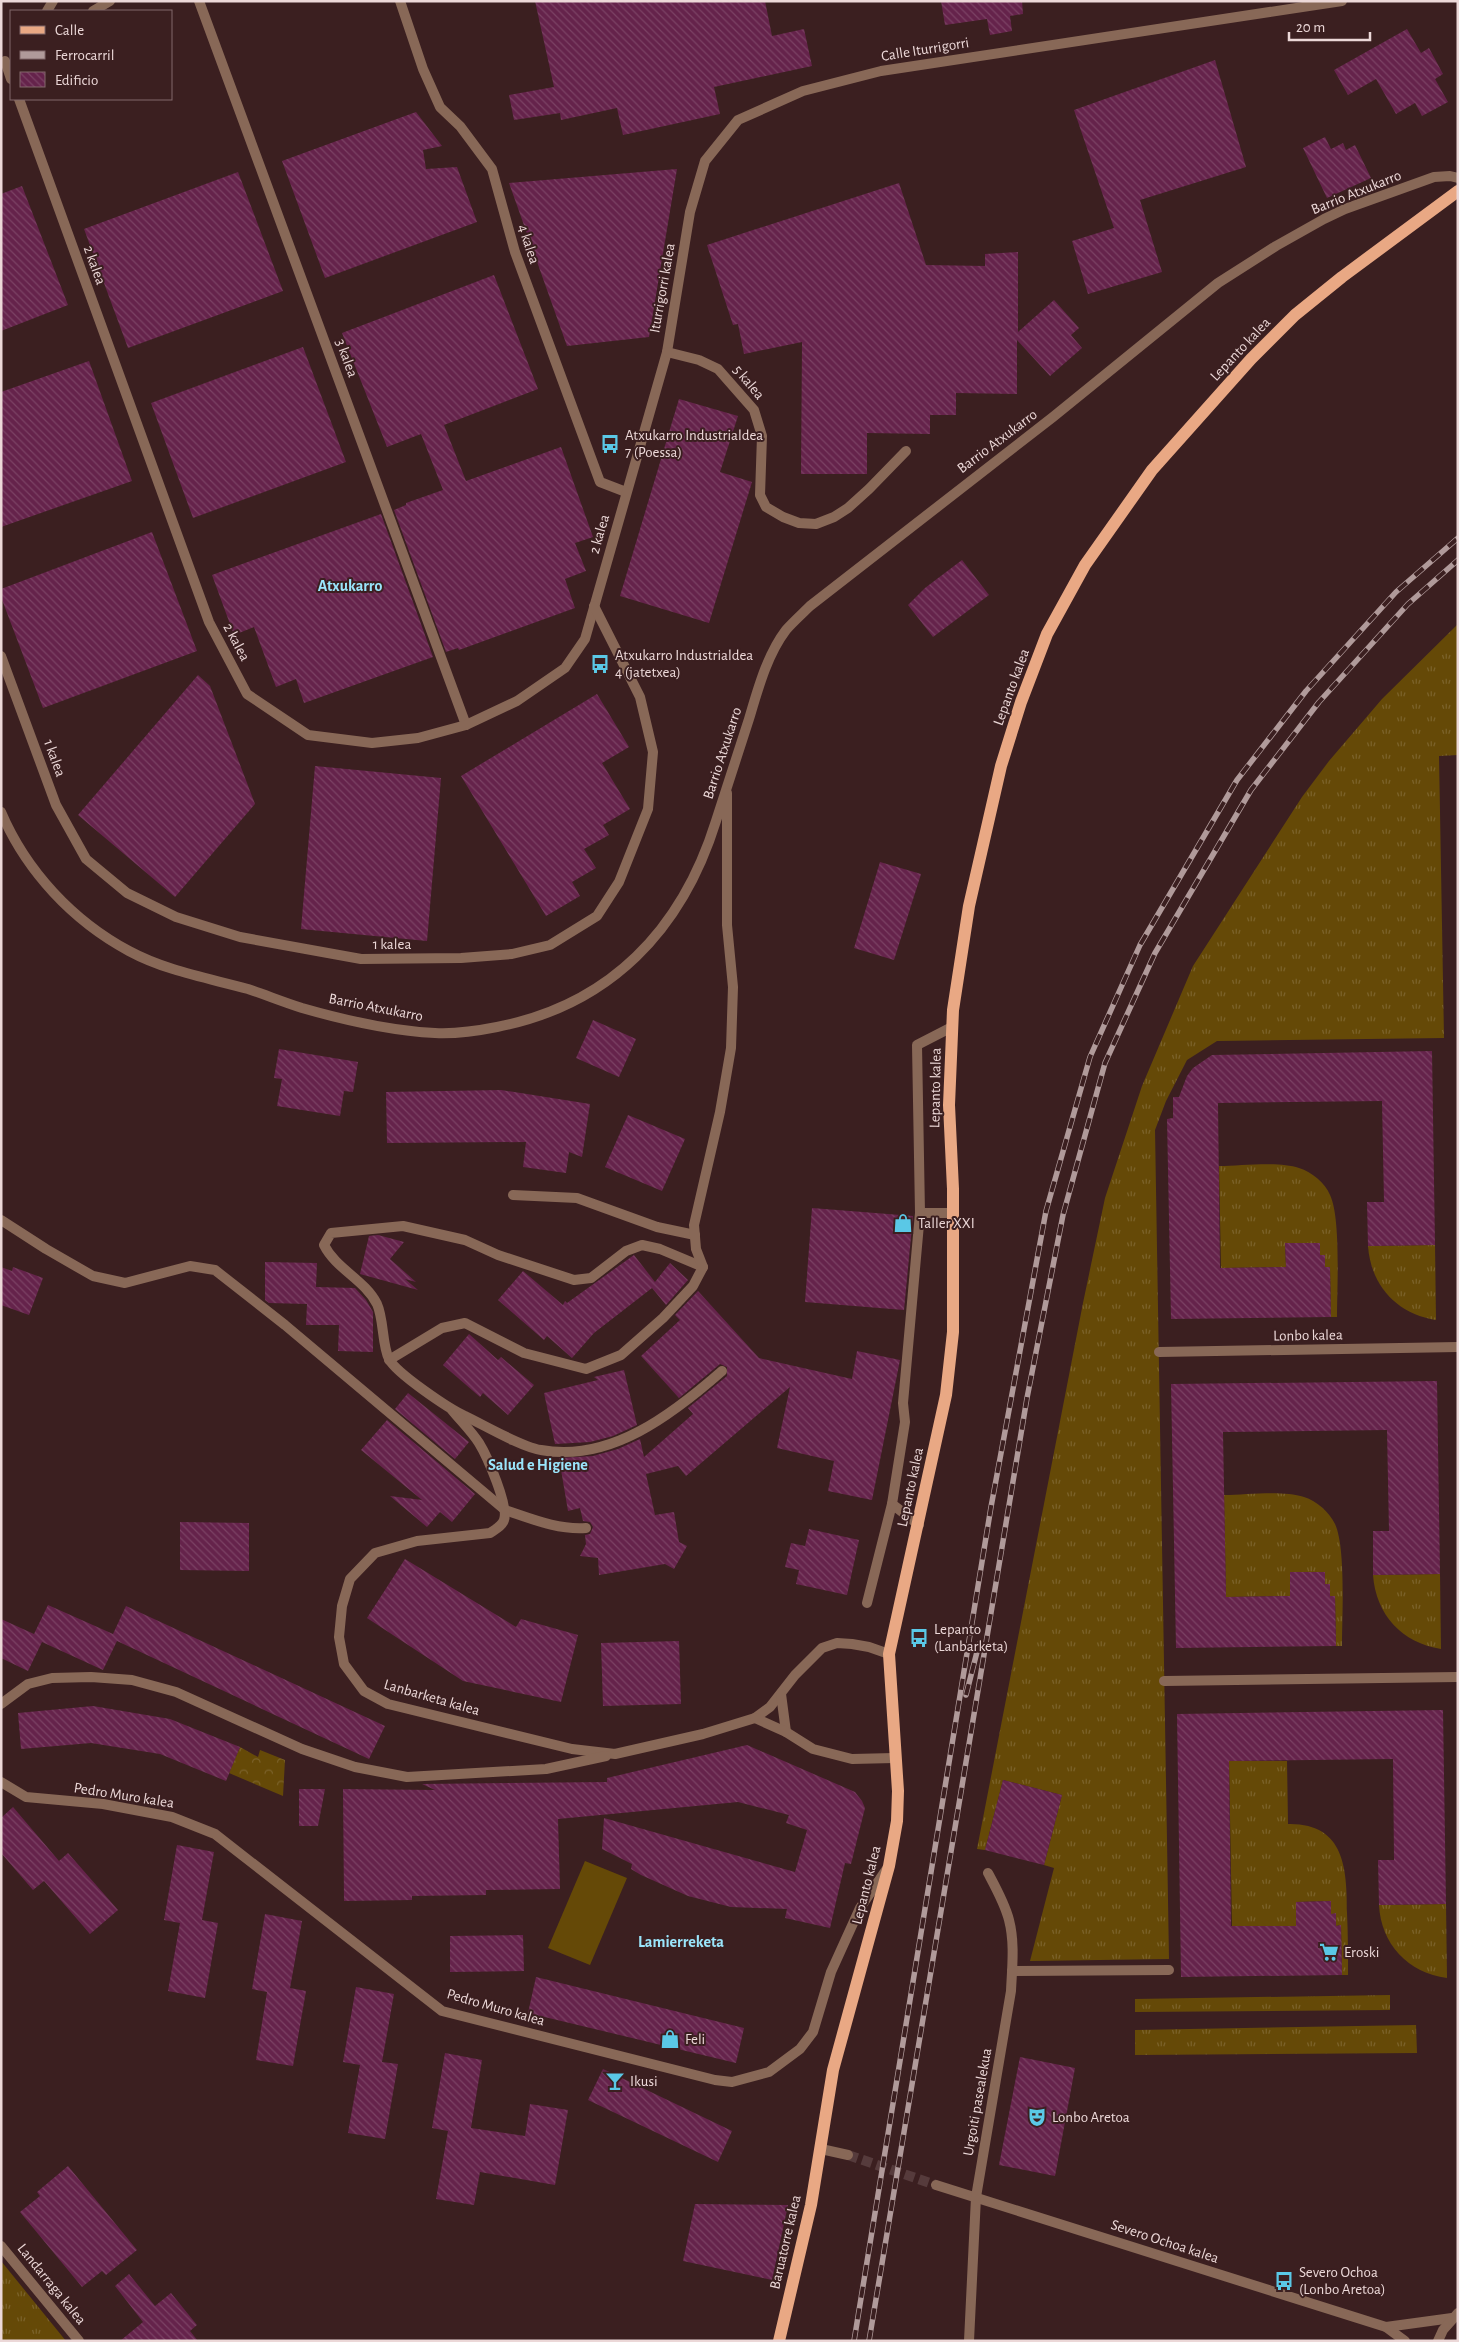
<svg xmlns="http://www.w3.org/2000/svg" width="1459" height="2342" font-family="'Alegreya Sans',sans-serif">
  <defs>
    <pattern id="grass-tufts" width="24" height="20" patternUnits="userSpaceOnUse" patternTransform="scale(1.25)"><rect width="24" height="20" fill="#654907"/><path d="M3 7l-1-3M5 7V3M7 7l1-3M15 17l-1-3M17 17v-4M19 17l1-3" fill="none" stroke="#7b622a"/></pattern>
    <pattern id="park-crowns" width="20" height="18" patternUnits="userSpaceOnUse" patternTransform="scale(1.25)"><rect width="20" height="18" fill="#654907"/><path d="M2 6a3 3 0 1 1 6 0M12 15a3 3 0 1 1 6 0" fill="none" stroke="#7b622a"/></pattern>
    <pattern id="building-back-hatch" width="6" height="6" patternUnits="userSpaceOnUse" patternTransform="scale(1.25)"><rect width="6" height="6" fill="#65234b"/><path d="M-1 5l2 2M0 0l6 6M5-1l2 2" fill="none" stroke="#7b4264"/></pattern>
  </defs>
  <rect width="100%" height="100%" fill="#3b1f20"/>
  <g fill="url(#grass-tufts)">
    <path d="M1458,624V755L1439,756L1444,1038L1217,1041L1187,1060L1166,1101L1155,1130L1169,1959L1030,1961L1054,1868L1044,1865L1062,1795L1003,1780L985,1850L977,1849L1083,1303L1105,1198L1142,1086L1193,966L1302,797L1329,761L1382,699Z"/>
    <path d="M1219,1166C1242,1166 1278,1161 1299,1168C1312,1172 1325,1183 1330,1195C1341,1218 1337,1288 1337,1317H1331L1330,1268L1325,1267V1255H1320V1243H1285L1286,1267L1221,1268Z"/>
    <path d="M1435,1245L1436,1320C1397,1314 1371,1286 1368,1246Z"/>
    <path d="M1224,1495C1247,1495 1282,1490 1304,1497C1317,1501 1329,1512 1335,1524C1346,1548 1342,1616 1342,1646H1336L1335,1597L1330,1596V1584H1325V1572L1290,1596L1226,1597Z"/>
    <path d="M1440,1574L1441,1649C1402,1643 1376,1615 1373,1575Z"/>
    <path d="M1229,1761H1287L1288,1824C1345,1823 1347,1869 1347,1913C1348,1933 1348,1954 1348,1975H1342L1341,1925L1336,1926V1914H1331V1901L1296,1902V1926L1232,1927Z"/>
    <path d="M1446,1904L1447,1978C1408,1973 1381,1944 1379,1905Z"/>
    <path d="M1390,1995V2010L1135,2012V1999Z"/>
    <path d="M1416,2025L1417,2053L1135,2055V2030Z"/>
    <path d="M1,2261L66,2341H1Z"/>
  </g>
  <path fill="url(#park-crowns)" d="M240,1747L258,1757L260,1750L285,1760L283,1796L229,1773Z"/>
  <path fill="#654907" d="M585,1861L627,1878L590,1965L548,1948Z"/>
  <g fill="url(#building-back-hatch)">
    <path d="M535,1H765L772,36L804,29L812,66L714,87L720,114L623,135L617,108L561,120L560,113L514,120L509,95L554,87Z"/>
    <path d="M941,1H1022L1023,14L1010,16L1012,31L990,35L987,19L945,25Z"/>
    <path d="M1407,29L1421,53L1429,48L1443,74L1435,79L1448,102L1422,116L1415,103L1396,114L1376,79L1348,95L1334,70Z"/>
    <path d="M1215,60L1246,167L1140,200L1162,272L1088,294L1072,241L1114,228L1074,110Z"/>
    <path d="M416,112L442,146L423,150L426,169L457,167L477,222L325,278L282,161Z"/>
    <path d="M1325,137L1331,149L1343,143L1346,150L1355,145L1371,178L1327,198L1303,148Z"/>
    <path d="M677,169L649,337L567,346L509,183Z"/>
    <path d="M238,172L283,291L128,348L84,229Z"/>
    <path d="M899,183L926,265L985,266V254L1018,252V332L1054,300L1079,328L1071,335L1082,348L1050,376L1017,340V394L956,393V415H930V434L867,433V474H801L802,342L744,354L738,324L733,325L707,245Z"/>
    <path d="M22,186L68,305L1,331V194Z"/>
    <path d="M494,275L538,389L444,425L466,481L561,447L593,537L575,543L586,571L565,579L575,608L459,650L458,648L446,652L394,510L406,505V503L443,490L421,434L387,447L342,333Z"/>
    <path d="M303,347L346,462L193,518L151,403Z"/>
    <path d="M89,361L132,481L1,527V392Z"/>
    <path d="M679,399L738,416L720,472L752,482L709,623L620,596Z"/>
    <path d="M381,514L433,657L304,703L296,679L276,687L254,627L234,635L212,575Z"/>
    <path d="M152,532L197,651L43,708L1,597V589Z"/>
    <path d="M962,560L989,595L933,637L908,605L925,588Z"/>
    <path d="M198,675L210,686L255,804L175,897L78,815Z"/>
    <path d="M597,694L629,747L602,763L630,809L603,825L609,835L584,849L596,868L572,882L580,896L546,916L461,776Z"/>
    <path d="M315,766L441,778L427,941L301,929Z"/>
    <path d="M880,862L921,874L894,960L854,948Z"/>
    <path d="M593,1020L636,1039L619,1077L576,1058Z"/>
    <path d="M279,1049L358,1062L353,1092L344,1091L340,1116L277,1106L282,1079L274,1078Z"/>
    <path d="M1432,1051L1435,1245L1368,1246L1367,1202H1384L1382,1101L1218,1103L1220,1268L1286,1267L1285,1243H1320V1255H1325V1267H1330L1331,1317L1171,1319L1167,1119L1173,1118V1097H1179L1187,1076L1193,1068L1212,1055Z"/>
    <path d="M501,1090L590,1104L582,1157L569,1152L566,1173L523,1167L526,1142L387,1143L386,1092Z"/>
    <path d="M628,1115L685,1139L662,1191L605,1167Z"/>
    <path d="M812,1208L913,1216L904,1310L805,1302Z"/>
    <path d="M378,1235L404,1242L390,1259L416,1282L405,1279L418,1290L360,1274L369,1236Z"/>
    <path d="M634,1255L655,1282L670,1263L688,1280L666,1305L652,1288L594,1333L572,1358L547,1336L544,1340L498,1300L523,1271L563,1305L565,1301L567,1303Z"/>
    <path d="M265,1262L317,1263L316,1287L355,1288L366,1300L373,1312V1352L338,1351L339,1325H306L307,1304L269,1303L265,1300Z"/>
    <path d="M1,1267L12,1271L13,1267L43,1278L29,1315L1,1305Z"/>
    <path d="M698,1291L759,1358L852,1379L857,1351L900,1360L872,1500L828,1491L834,1461L777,1448L790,1387L686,1476L678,1466L646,1474L655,1515L674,1512L679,1542L687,1546L674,1569L665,1564L599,1575L598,1558L580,1556L586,1544L585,1535L590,1534L593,1527L590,1522L583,1521L580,1508L568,1511L559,1458L593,1456L618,1449L640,1439L644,1457L693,1414L688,1408L727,1376V1367L720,1364L679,1398L641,1356L680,1320L675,1315Z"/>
    <path d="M469,1334L498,1360L501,1357L534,1385L508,1415L483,1393L480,1397L443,1365Z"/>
    <path d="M624,1370L637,1425L613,1436L590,1442L555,1444L544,1393L598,1380L594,1377Z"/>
    <path d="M1437,1381L1440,1574L1373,1575V1531H1389L1387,1430L1223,1432L1226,1597L1290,1596V1572H1325V1584H1330V1596H1335L1336,1646L1176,1648L1171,1384Z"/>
    <path d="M408,1393L469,1442L455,1459L395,1409Z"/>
    <path d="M387,1420L475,1494L452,1522L440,1512L427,1527L390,1496L422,1500L361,1450Z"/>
    <path d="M180,1522L249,1523V1571L180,1570Z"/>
    <path d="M809,1529L859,1540L847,1595L796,1584L799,1570L785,1567L791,1543L805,1546Z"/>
    <path d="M405,1559L516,1627L521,1619L578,1635L561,1702L463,1681L367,1618Z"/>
    <path d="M48,1605L113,1634L126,1606L385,1726L369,1759L117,1641L103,1670L42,1642L28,1671L1,1658V1619L34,1634Z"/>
    <path d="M679,1641L681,1704L603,1706L601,1643Z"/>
    <path d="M93,1706L170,1719L240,1747L226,1781L160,1754L91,1743L21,1749L18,1713Z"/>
    <path d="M1443,1710L1446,1904L1379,1905L1378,1860H1394L1393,1759L1229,1761L1231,1926H1296V1902L1331,1901V1914L1336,1913V1926L1341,1925L1342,1975L1181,1977L1177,1714Z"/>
    <path d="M747,1745L855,1792L862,1801L865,1808L851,1864L845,1863L830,1928L785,1918L787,1909L731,1907L688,1896L641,1875L631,1869L632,1864L602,1849L604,1818L795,1872L807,1830L786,1823L789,1815L738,1802L558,1819L560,1889L486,1890V1895L412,1896V1900L344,1901L343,1789L435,1790L422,1784L607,1782V1778Z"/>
    <path d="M1003,1780L1062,1795L1044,1865L985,1850Z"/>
    <path d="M299,1789H325L318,1826H299Z"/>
    <path d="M13,1807L59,1861L68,1853L118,1910L90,1934L44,1881L33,1890L1,1853V1818Z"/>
    <path d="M177,1845L214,1852L202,1920L218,1923L205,1998L168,1991L180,1923L164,1920Z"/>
    <path d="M265,1914L302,1921L290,1988L306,1991L293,2066L256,2060L267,1992L252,1989Z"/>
    <path d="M523,1935L524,1971L450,1972V1936Z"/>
    <path d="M536,1977L744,2028L736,2063L528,2013Z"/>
    <path d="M356,1987L394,1994L382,2062L398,2064L385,2139L348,2133L360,2065L343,2062Z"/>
    <path d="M445,2053L482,2060L471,2128L525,2136L530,2104L568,2110L555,2185L480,2172L474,2205L436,2199L448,2131L432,2128Z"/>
    <path d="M1020,2057L1075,2068L1055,2176L999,2165Z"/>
    <path d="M603,2069L732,2131L718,2162L588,2100Z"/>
    <path d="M68,2166L137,2250L106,2275L102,2271L82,2287L20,2212L40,2196L37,2192Z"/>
    <path d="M695,2204L788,2205L772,2280L683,2261Z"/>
    <path d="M129,2274L155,2306L171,2293L197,2325L190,2331L198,2341H120L143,2322L115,2286Z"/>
  </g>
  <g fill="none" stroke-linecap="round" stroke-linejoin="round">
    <path stroke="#563b3c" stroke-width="10" stroke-dasharray="10 5" stroke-linecap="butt" d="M848,2155L936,2185"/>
    <g stroke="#886857" stroke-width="10">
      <path d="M920,1213H953"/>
      <path d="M919,1525L892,1504L905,1422L903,1403L920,1213L917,1045L952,1027"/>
      <path d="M867,1603L892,1504"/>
      <path d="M1012,1971L1169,1970"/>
    </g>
    <g stroke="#886857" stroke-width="10">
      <path d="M199,1L466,725"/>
      <path d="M400,1L423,69L440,107L460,126L492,169L515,252L600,482L626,492"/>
      <path d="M47,11L53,1"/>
      <path d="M93,11L110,1"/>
      <path d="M5,61L11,79"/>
      <path d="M19,99L209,622L247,694L308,735L372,743L418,738L466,725L517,701L565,668L585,639L667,352L690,212L705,161L738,120L803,91L881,71L1342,1"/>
      <path d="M667,352L699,360L718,369L754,410L762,436L760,495L766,507L783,517L799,523L816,524L834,517L848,508L869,489L906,451"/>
      <path d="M1,656L56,805L86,859L127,893L176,917L240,937L361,959L461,958L512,954L550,945L597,916L619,882L648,809L653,752L640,697L594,606"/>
      <path d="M1,812C26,871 73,921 129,951C166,971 208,978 248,989C266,995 283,1002 302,1008C344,1020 390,1031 435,1033C455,1034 477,1031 497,1027C610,1005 682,930 716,821C727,787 738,753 749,719C758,689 767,655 786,630C793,622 802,614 810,606L1053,417L1218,283L1276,246L1324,219L1345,209L1434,177L1450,176L1458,178"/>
      <path d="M513,1195L577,1198L657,1227L695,1235"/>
      <path d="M1,1220L46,1249L93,1276L125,1283L190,1266L215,1270L285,1325L505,1510C532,1519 558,1530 586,1528"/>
      <path d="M703,1267L660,1249L642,1245L626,1251L591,1278L574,1280L498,1255L465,1240L403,1226L331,1233L324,1245C336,1269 365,1280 377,1304C384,1319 382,1346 389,1359C396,1373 449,1409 465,1416C484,1425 521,1447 541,1450C610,1463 673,1414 722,1371"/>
      <path d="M1159,1352L1458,1347"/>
      <path d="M389,1360L442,1328L465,1323L524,1353L586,1369L621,1355L663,1318L693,1286L703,1267L696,1249L694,1225L720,1112L731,1048L733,987L727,925V793"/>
      <path d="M452,1410C461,1421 472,1432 479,1443C487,1456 509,1506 504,1520C502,1526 496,1529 490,1533L417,1541L375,1553L350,1579L342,1606L339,1637L344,1664L364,1691L388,1704L572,1749L615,1754L703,1734L755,1718L770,1707L795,1675L822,1648L837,1643L852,1644L869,1647L889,1654"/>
      <path d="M1164,1681L1458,1677"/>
      <path d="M781,1694L786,1732"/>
      <path d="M1,1704L28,1684L52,1678L91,1677L132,1680L176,1692L302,1749L355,1767L407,1777L546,1769L606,1756"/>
      <path d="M755,1718L786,1732L813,1749L852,1759L894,1758"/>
      <path d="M1,1782L26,1797L103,1804L172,1817L215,1834L442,2011L715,2080L732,2082L769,2072L800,2049L813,2032L831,1972L860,1908L886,1870"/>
      <path d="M821,2149L848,2155"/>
      <path d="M936,2185L1386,2327L1405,2341"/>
      <path d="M1,2246L79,2341"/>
      <path d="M1386,2327L1452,2318"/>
      <path d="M969,2341L976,2197L1011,1991C1012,1968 1015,1943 1009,1920C1005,1904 996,1888 988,1873"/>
      <path d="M1438,2341L1443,2330L1458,2313"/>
    </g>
    <path stroke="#e9a884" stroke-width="12" d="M779,2341L811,2205L833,2070L889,1866L897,1821L898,1791L889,1654L946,1395L953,1332V1189L949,1105L953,1010L969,906L1001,766L1021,702L1047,634L1085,565L1152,470L1251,359L1295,315L1342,277L1458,191"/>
    <g stroke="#b09a9a" stroke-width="5.5">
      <g id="rail">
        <path d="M966,1695L979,1644"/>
        <path d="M854,2341L991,1507L1046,1211L1090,1057L1140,945L1237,780L1306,691L1396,592L1458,538"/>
        <path d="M869,2341L1027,1398L1063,1215L1105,1063L1155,953L1251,790L1319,702L1408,604L1458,560"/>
      </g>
    </g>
    <use href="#rail" stroke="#3b1f20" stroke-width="4" stroke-dasharray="11" stroke-linecap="butt"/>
  </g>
  <defs>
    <g id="bus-bare" transform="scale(1.5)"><path d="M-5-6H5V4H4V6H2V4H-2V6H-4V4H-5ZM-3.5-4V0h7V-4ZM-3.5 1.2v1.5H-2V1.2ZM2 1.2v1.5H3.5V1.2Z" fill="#5ac8e6" stroke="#3b1f20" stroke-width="2.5" paint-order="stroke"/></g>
    <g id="shop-bare" transform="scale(1.5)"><path d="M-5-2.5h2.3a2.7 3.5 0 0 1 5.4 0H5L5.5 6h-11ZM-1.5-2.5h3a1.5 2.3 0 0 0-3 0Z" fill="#5ac8e6" stroke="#3b1f20" stroke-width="2.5" paint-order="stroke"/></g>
    <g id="supermarket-bare" transform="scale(1.5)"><path d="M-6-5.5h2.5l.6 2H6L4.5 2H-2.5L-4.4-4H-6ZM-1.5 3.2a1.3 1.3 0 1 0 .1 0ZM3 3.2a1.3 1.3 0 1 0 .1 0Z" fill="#5ac8e6" stroke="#3b1f20" stroke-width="2.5" paint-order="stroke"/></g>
    <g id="bar-bare" transform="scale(1.5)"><path d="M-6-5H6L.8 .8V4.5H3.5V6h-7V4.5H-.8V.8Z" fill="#5ac8e6" stroke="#3b1f20" stroke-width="2.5" paint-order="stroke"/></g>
    <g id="theatre-bare" transform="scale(1.5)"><path d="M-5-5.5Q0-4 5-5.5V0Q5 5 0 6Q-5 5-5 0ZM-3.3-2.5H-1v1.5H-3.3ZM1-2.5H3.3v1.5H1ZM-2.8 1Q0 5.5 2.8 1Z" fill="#5ac8e6" stroke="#3b1f20" stroke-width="2.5" paint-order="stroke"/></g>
  </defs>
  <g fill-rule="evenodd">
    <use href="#bus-bare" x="610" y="444"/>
    <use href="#bus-bare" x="600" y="664"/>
    <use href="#shop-bare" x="903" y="1223"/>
    <use href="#bus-bare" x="919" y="1638"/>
    <use href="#supermarket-bare" x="1329" y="1952"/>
    <use href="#shop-bare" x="670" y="2039"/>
    <use href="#bar-bare" x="615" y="2081"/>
    <use href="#theatre-bare" x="1037" y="2117"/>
    <use href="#bus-bare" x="1284" y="2281"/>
  </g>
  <g text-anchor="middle" stroke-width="4" stroke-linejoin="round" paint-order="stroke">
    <g font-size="15" fill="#ecd8d8" stroke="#3b1f20">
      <text transform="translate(925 49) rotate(-9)" y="5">Calle Iturrigorri</text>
      <text transform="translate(1356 192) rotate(-22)" y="5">Barrio Atxukarro</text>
      <text transform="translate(529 244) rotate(72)" y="5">4 kalea</text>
      <text transform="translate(95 265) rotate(70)" y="5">2 kalea</text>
      <text transform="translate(662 288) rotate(-80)" y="5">Iturrigorri kalea</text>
      <text transform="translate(1240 349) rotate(-47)" y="5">Lepanto kalea</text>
      <text transform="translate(347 358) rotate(70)" y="5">3 kalea</text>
      <text transform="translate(749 382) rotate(50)" y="5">5 kalea</text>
      <text transform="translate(997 441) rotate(-37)" y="5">Barrio Atxukarro</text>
      <text transform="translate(599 534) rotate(-74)" y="5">2 kalea</text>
      <text transform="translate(237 642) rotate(62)" y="5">2 kalea</text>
      <text transform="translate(1011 687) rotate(-70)" y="5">Lepanto kalea</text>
      <text transform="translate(722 753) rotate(-72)" y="5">Barrio Atxukarro</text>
      <text transform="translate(55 758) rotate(70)" y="5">1 kalea</text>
      <text x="392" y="949">1 kalea</text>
      <text transform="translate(376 1007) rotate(11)" y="5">Barrio Atxukarro</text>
      <text transform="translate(935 1088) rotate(-89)" y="5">Lepanto kalea</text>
      <text transform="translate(1308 1335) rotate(-1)" y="5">Lonbo kalea</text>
      <text transform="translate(910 1487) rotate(-78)" y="5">Lepanto kalea</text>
      <text transform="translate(432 1697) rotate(16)" y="5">Lanbarketa kalea</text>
      <text transform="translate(124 1795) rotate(9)" y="5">Pedro Muro kalea</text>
      <text transform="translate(866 1885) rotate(-76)" y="5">Lepanto kalea</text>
      <text transform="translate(496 2007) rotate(16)" y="5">Pedro Muro kalea</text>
      <text transform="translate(977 2102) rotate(-80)" y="5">Urgoiti pasealekua</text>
      <text transform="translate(1165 2241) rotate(18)" y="5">Severo Ochoa kalea</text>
      <text transform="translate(785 2242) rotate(-77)" y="5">Baruatorre kalea</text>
      <text transform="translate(52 2284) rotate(51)" y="5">Landarraga kalea</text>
    </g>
    <g font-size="15" fill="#ecd8d8" stroke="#3b1f20" text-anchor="start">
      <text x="625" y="440">Atxukarro Industrialdea<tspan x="625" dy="17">7 (Poessa)</tspan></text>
      <text x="615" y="660">Atxukarro Industrialdea<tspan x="615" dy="17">4 (jatetxea)</tspan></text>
      <text x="918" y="1228">Taller XXI</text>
      <text x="934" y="1634">Lepanto<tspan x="934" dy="17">(Lanbarketa)</tspan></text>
      <text x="1344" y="1957">Eroski</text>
      <text x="685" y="2044">Feli</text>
      <text x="630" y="2086">Ikusi</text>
      <text x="1052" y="2122">Lonbo Aretoa</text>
      <text x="1299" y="2277">Severo Ochoa<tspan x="1299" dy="17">(Lonbo Aretoa)</tspan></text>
    </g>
    <g font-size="16" font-weight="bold" fill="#9ae5fb" stroke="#3b1f20">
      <text x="350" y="591">Atxukarro</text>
      <text x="538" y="1470">Salud e Higiene</text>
      <text x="681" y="1947">Lamierreketa</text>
    </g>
  </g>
  <rect width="1459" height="2342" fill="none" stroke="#ecd8d8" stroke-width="5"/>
  <rect x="10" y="10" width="162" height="90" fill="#3b1f20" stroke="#82696a"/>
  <rect x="20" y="26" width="25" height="8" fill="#e9a884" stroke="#82696a"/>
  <text x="55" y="35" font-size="15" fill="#ecd8d8">Calle</text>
  <rect x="20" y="51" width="25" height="8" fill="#b09a9a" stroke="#82696a"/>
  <text x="55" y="60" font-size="15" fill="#ecd8d8">Ferrocarril</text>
  <rect x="20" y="72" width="25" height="15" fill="url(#building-back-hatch)" stroke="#82696a"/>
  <text x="55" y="85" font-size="15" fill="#ecd8d8">Edificio</text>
  <path d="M1289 32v8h81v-8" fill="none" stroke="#ecd8d8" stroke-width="2.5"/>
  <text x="1296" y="32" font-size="15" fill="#ecd8d8" stroke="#3b1f20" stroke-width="4" paint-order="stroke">20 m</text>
</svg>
